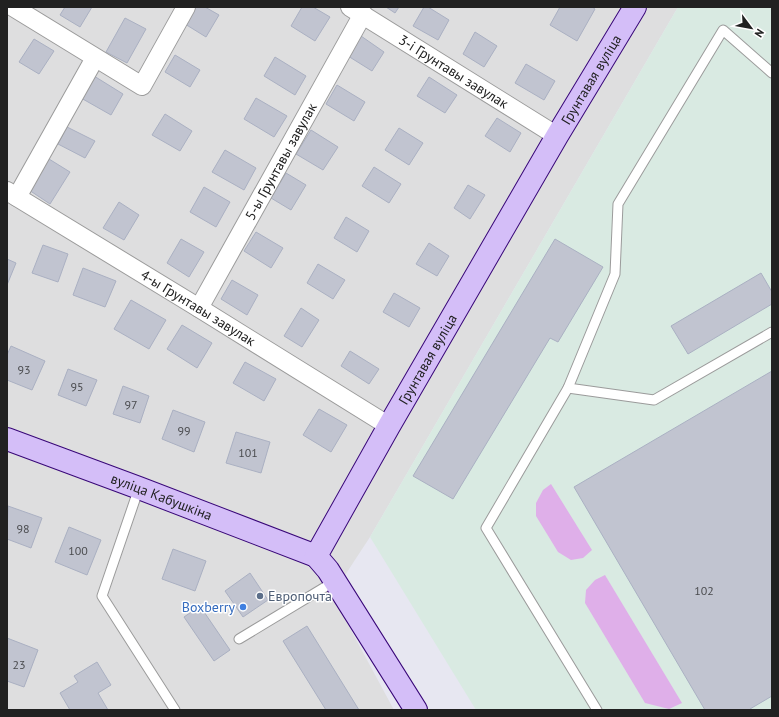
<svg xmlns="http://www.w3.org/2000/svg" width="779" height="717" font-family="'PT Sans',sans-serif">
  <rect width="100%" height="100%" fill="#e7e7f1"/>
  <path fill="#dededf" d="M7,7H678L370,537L332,595L394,710H7Z"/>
  <path fill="#d9eae2" d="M678,7H772V710H476L370,537Z"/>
  <g fill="#dfafe9">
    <path d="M551,484L592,550L583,558L571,560L558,552L536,516V503L543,490Z"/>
    <path d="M605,575L682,703L669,709L645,703L585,603L586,590L595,580Z"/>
  </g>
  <g fill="#c1c4d0" stroke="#aab0c2">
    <path d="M65,7H92L80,27L60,15Z"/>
    <path d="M194,7H205L219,15L206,37L185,24Z"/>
    <path d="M302,7H313L330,17L315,41L291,26Z"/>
    <path d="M386,7H399L395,13Z"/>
    <path d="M424,7H428L449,20L438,40L413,26Z"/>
    <path d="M560,7H592L595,9L577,41L550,25Z"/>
    <path d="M125,18L146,29L127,63L106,52Z"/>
    <path d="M475,32L497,46L484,67L463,54Z"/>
    <path d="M361,36L384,52L372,71L348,56Z"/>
    <path d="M34,39L54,51L39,74L19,62Z"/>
    <path d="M175,55L200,70L190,87L165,72Z"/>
    <path d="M275,57L306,76L295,95L264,76Z"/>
    <path d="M526,64L555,81L544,100L515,83Z"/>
    <path d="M94,76L123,94L111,115L81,98Z"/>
    <path d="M429,77L457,95L445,113L417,96Z"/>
    <path d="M337,85L365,102L354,121L326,104Z"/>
    <path d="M256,98L287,116L274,137L244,119Z"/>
    <path d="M165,114L192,131L180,151L152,135Z"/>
    <path d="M497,118L521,133L510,152L485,136Z"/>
    <path d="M67,127L95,141L85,158L58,144Z"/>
    <path d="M399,128L423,143L409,165L385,150Z"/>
    <path d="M311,130L338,147L323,170L296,154Z"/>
    <path d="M225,150L256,168L244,190L212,172Z"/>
    <path d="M49,159L70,172L50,204L29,190Z"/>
    <path d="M374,167L401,184L389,203L362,186Z"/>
    <path d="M286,173L306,185L291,210L271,198Z"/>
    <path d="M468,185L485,195L470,219L454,208Z"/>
    <path d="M204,187L230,202L216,227L190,212Z"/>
    <path d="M119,202L139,215L124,240L103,228Z"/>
    <path d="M346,217L369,231L357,252L334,238Z"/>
    <path d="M256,232L283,248L271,268L244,251Z"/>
    <path d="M181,239L204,252L189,277L167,263Z"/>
    <path d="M555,239L603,267L558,342L550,338L453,499L413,476Z"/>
    <path d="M429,243L449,256L437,276L416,264Z"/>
    <path d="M43,245L68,254L58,282L32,273Z"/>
    <path d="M7,259L16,263L7,285Z"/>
    <path d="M318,264L345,280L333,299L307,283Z"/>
    <path d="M83,268L116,281L105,307L73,295Z"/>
    <path d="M761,273L772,292V304L688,354L671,326Z"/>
    <path d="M232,280L258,295L247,315L221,299Z"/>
    <path d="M394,293L420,308L409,327L383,312Z"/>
    <path d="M131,300L166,320L149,349L114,329Z"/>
    <path d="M301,308L319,320L302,347L284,336Z"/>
    <path d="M182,325L212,343L197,368L167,349Z"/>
    <path d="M11,346L45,361L32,390L7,380V355Z"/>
    <path d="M350,351L379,369L369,384L341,366Z"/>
    <path d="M245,362L276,379L264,401L233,383Z"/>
    <path d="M68,369L97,380L86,406L58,395Z"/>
    <path d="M772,371V696L750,709L751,710H705L574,487Z"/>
    <path d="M123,386L149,396L140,423L113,414Z"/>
    <path d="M319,409L347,425L331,452L303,435Z"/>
    <path d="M173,410L205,422L194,452L162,439Z"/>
    <path d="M236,432L270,442L261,473L226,463Z"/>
    <path d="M8,506L42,518L31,548L7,539Z"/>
    <path d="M69,527L101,540L87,575L55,562Z"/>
    <path d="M173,549L206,561L195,591L162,579Z"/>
    <path d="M250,573L268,600L243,617L225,591Z"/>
    <path d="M200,606L230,650L214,661L184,617Z"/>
    <path d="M307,626L359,710H326L283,641Z"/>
    <path d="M7,638L38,650L24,687L7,681Z"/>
    <path d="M97,662L111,685L98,693L108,710H70L60,693L78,682L74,676Z"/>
  </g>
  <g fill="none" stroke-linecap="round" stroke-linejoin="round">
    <g stroke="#9b9b9b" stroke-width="11">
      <g id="lane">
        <path d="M568,388L654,400L772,332"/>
        <path d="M139,488L102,596L175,710"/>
        <path d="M239,639L335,581"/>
        <path d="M597,710L486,528L568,388L615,274L618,204L723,30L772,73"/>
      </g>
    </g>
    <g stroke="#9b9b9b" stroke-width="20">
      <g id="street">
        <path d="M13,7L142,86L186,7"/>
        <path id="s1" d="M350,7L557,136"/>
        <path id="s2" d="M7,191L199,308L389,426"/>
        <path d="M17,197L95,58"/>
        <path id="s3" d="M199,308L363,14"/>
      </g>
    </g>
    <g stroke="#380778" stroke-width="24">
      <g id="secondary">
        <path id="s4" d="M7,439L139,488L316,556"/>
        <path id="s5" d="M416,710L328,570L316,556L389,426L557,136L635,7"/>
      </g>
    </g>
    <use href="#lane" stroke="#fff" stroke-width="9"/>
    <use href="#street" stroke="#fff" stroke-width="18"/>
    <use href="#secondary" stroke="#d4bef8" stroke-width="22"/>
  </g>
  <circle fill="#5c6f8a" stroke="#fff" stroke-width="1.5" cx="260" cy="596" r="4"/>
  <circle fill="#3f7fe0" stroke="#fff" stroke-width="1.5" cx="243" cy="607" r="4"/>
  <g text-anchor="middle" stroke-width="3" stroke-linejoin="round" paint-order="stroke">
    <g font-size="12" fill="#494a4d">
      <text x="24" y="374">93</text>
      <text x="77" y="391">95</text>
      <text x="131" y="409">97</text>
      <text x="184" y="435">99</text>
      <text x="248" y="457">101</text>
      <text x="23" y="533">98</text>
      <text x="78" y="555">100</text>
      <text x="704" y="595">102</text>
      <text x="19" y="669">23</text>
    </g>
    <g font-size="14" fill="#212121" stroke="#fff">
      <text dy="5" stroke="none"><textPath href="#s1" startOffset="122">3-і Грунтавы завулак</textPath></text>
      <text dy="5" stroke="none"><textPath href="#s5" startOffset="734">Грунтавая вуліца</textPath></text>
      <text dy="5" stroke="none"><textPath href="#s3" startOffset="168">5-ы Грунтавы завулак</textPath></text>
      <text dy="5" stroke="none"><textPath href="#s2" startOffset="224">4-ы Грунтавы завулак</textPath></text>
      <text dy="5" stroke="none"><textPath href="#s5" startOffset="410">Грунтавая вуліца</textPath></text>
      <text dy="5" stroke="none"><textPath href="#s4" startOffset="165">вуліца Кабушкіна</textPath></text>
    </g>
    <g font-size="14" fill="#4e5e75" stroke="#fff" text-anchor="start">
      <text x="268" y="601">Европочта</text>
    </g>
    <g font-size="14" fill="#366cbe" stroke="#fff" text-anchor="end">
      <text x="235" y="612">Boxberry</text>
    </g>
  </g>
  <rect width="779" height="717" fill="none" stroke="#212121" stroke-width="16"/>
  <g transform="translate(751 28) rotate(122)" stroke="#ffffff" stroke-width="3" paint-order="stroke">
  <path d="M0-3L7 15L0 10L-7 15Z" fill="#212121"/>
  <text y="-6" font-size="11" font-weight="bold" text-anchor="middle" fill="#212121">N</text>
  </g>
</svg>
